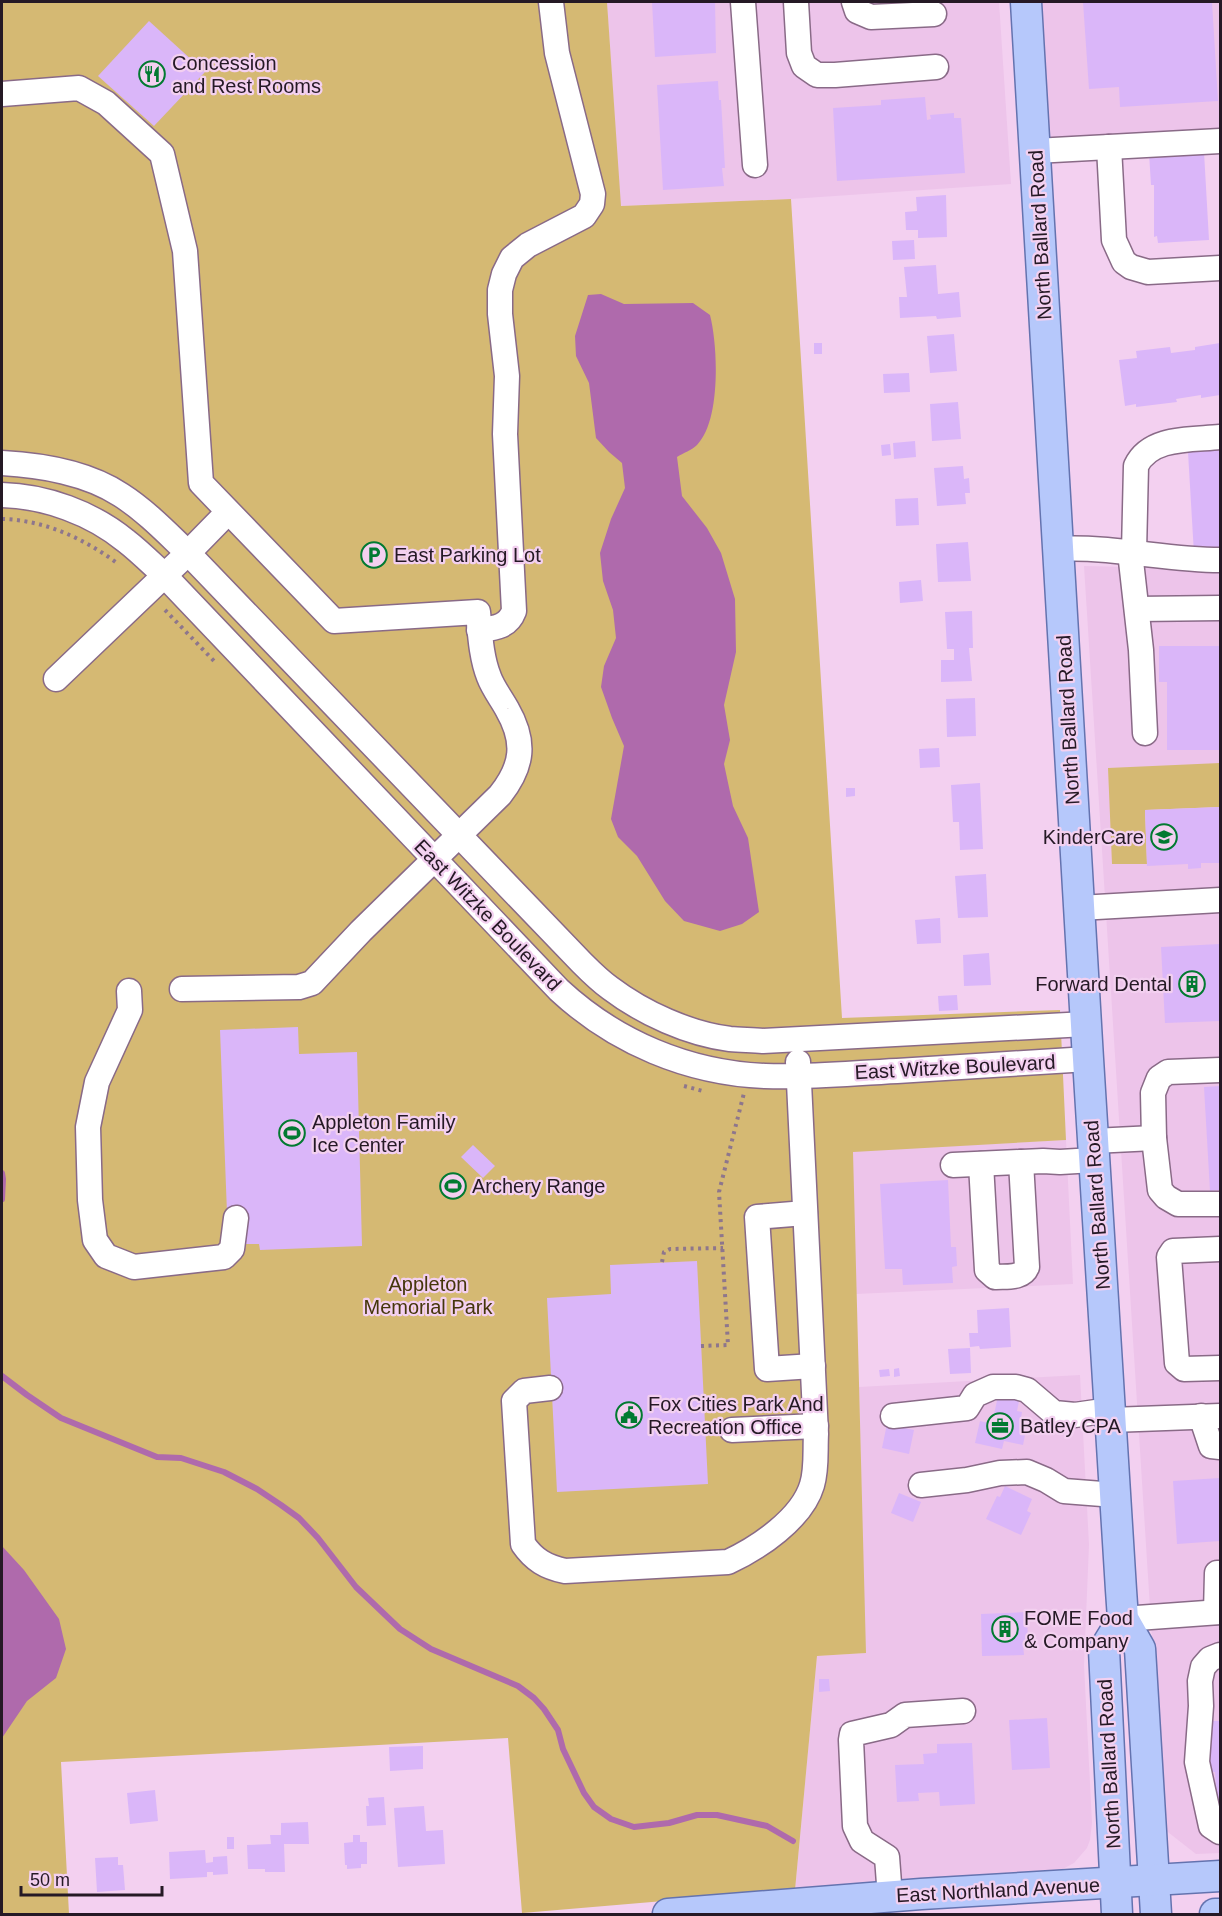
<svg xmlns="http://www.w3.org/2000/svg" width="1222" height="1916" font-family="Helvetica,sans-serif">
  <rect width="100%" height="100%" fill="#f3d0f0"/>
  <g fill="#edc4ea">
    <path d="M607,2H999L1011,184L791,199L620,206Z"/>
    <path d="M1026,2H1220V139L1035,149Z"/>
    <path d="M1084,566L1220,569V1853L1196,1854L1164,1829Z"/>
    <path d="M1066,1140L1073,1284L856,1294L852,1151Z"/>
    <path d="M1080,1375L1089,1545L1084,1665L1092,1823L1090,1840L1087,1848L1074,1863L1055,1873L795,1890L817,1656L865,1653L859,1387Z"/>
  </g>
  <g fill="#d5b973">
    <path d="M2,2H607L621,206L791,199L842,1018L1060,1010L1066,1140L853,1152L866,1653L817,1656L795,1890L522,1913L508,1738L61,1762L69,1914H2Z"/>
    <path d="M1220,763V807L1145,810L1147,864H1112L1108,768Z"/>
  </g>
  <g fill="#af6aac">
    <path d="M601,294L624,304L693,303L710,315C718,346 721,421 697,445C692,450 683,453 677,457L682,496L707,528L721,553L735,599L736,652L724,705L730,740L724,764L733,806L748,838L759,912L742,924L720,931L684,921L665,901L637,856L618,837L611,819L624,746L612,718L601,687L604,666L616,638L613,610L603,581L600,553L611,519L625,488L622,463L609,452L596,438L589,383L576,356L575,336L588,295Z"/>
    <path d="M2,1546L24,1570L59,1619L66,1649L56,1678L27,1701L2,1738Z"/>
  </g>
  <g fill="none" stroke-linecap="round" stroke-linejoin="round">
    <g stroke="#af6aac" stroke-width="6">
      <path d="M2,1173L3,1179L2,1199"/>
      <path d="M2,1376L27,1395L61,1418L157,1457L181,1458L224,1472L257,1489L281,1505L299,1518L318,1538L356,1587L400,1629L431,1649L518,1686L534,1698L544,1709L558,1730L563,1749L584,1793L594,1807L611,1819L634,1827L669,1823L697,1815H717L767,1826L793,1841"/>
    </g>
  </g>
  <g fill="#dab6f9">
    <path d="M652,2H715L716,53L655,57Z"/>
    <path d="M1083,2H1212L1218,101L1120,107L1119,87L1089,89Z"/>
    <path d="M149,21L205,72L154,126L98,76Z"/>
    <path d="M718,81L719,100H721L725,168H722L724,186L663,190L657,85Z"/>
    <path d="M925,97L927,120L931,119L930,115L954,113V118H961L965,173L837,181L833,108L881,105V100Z"/>
    <path d="M1204,152L1209,240L1158,243L1157,236L1154,237V185H1151L1149,153Z"/>
    <path d="M946,195L947,237L918,238V230H906L905,212L917,211L916,197Z"/>
    <path d="M914,240L915,259L893,260L892,241Z"/>
    <path d="M936,265L938,294L959,292L961,317L937,319L936,316L900,318L899,297H907L904,267Z"/>
    <path d="M954,334L957,371L930,373L927,336Z"/>
    <rect x="814" y="343" width="8" height="11"/>
    <path d="M1220,343V395L1201,398V395L1176,399L1177,402L1136,407V404L1125,406L1119,360L1137,358L1136,351L1170,347L1171,353L1195,350V347Z"/>
    <path d="M909,373L910,392L884,393L883,374Z"/>
    <path d="M958,402L961,439L932,441L930,404Z"/>
    <path d="M915,441L916,457L894,459L893,443Z"/>
    <path d="M890,444L891,455L882,456L881,445Z"/>
    <path d="M1220,450V552L1194,554L1188,452Z"/>
    <path d="M963,466L964,479L969,478L970,493H965L966,504L937,506L934,468Z"/>
    <path d="M918,498L919,525L896,526L895,499Z"/>
    <path d="M968,542L971,581L938,582L936,544Z"/>
    <path d="M921,580L923,601L900,603L899,582Z"/>
    <path d="M972,611L973,648H969L972,681L941,682V660H954V649H947L945,612Z"/>
    <path d="M1159,646H1220V750H1167V682H1159Z"/>
    <path d="M975,698L976,736L947,737L946,699Z"/>
    <path d="M939,748L940,767L920,768L919,749Z"/>
    <path d="M980,783L983,849L960,850L959,822H953L951,785Z"/>
    <path d="M846,788H855V796L846,797Z"/>
    <path d="M1220,807V863H1201V868L1188,869V864L1147,866L1145,810Z"/>
    <path d="M986,874L988,917L958,918L955,876Z"/>
    <path d="M940,918L941,943L917,944L915,920Z"/>
    <path d="M1220,944V1021L1165,1023L1161,947Z"/>
    <path d="M989,953L991,985L964,986L963,955Z"/>
    <path d="M957,995L958,1010L939,1011L938,996Z"/>
    <path d="M298,1027L299,1054L357,1052L362,1246L260,1250L259,1244H243L227,1213L220,1030Z"/>
    <path d="M1220,1086V1190L1210,1191L1204,1087Z"/>
    <path d="M473,1145L495,1166L483,1178L461,1157Z"/>
    <path d="M948,1180L951,1247H956L957,1266L952,1267L953,1283L903,1285L902,1269H885L880,1184Z"/>
    <path d="M697,1261L708,1484L557,1492L547,1298L611,1294L610,1265Z"/>
    <path d="M1009,1308L1011,1347L980,1349L979,1346L970,1347L969,1333H978L977,1310Z"/>
    <path d="M970,1348L971,1373L950,1374L948,1349Z"/>
    <path d="M899,1368L900,1376L894,1377V1369Z"/>
    <path d="M889,1369L890,1376L880,1377L879,1370Z"/>
    <path d="M998,1396H1017L1016,1400L1019,1401L1017,1411L1022,1412L1020,1424L1027,1425L1023,1445L1004,1441L1002,1449L975,1443L980,1421L992,1424Z"/>
    <path d="M887,1424L914,1430L909,1454L882,1448Z"/>
    <path d="M1220,1478V1541L1177,1544L1173,1481Z"/>
    <path d="M1005,1486L1032,1499L1027,1511L1031,1513L1021,1535L986,1519L997,1496L1000,1497Z"/>
    <path d="M899,1493L921,1502L913,1522L891,1513Z"/>
    <path d="M1027,1612L1028,1644H1023L1024,1655L982,1656L981,1614Z"/>
    <path d="M819,1679H829L830,1691L819,1692Z"/>
    <path d="M1047,1718L1050,1768L1012,1770L1009,1720Z"/>
    <path d="M1207,1721H1220V1815H1218L1215,1772H1211Z"/>
    <path d="M972,1743L975,1804L940,1806L939,1792L918,1793L919,1801L897,1802L895,1765L924,1764L923,1754L937,1753V1744Z"/>
    <path d="M423,1746V1769L390,1771L389,1747Z"/>
    <path d="M155,1790L158,1821L130,1824L127,1793Z"/>
    <path d="M384,1797L386,1825L367,1826L366,1806H369L368,1798Z"/>
    <path d="M424,1806L426,1831L443,1830L445,1864L398,1867L394,1808Z"/>
    <path d="M308,1822L309,1844H284L285,1872H265V1869H248L247,1845L271,1844L270,1835H281V1823Z"/>
    <path d="M353,1835H360V1842H367V1864H361V1868L347,1869V1865H345L344,1843L353,1842Z"/>
    <rect x="227" y="1837" width="7" height="12"/>
    <path d="M205,1850L206,1863L213,1862V1857L227,1856L228,1874L213,1875V1872H207V1877L170,1879L169,1852Z"/>
    <path d="M118,1857V1865H123L125,1890L97,1892L95,1858Z"/>
  </g>
  <g fill="none" stroke-linecap="round" stroke-linejoin="round">
    <g stroke="#896a87" stroke-width="27">
      <g id="minor">
        <path d="M743,2L755,165"/>
        <path d="M796,2L799,53L804,66L817,75H835L936,67"/>
        <path d="M854,2L857,11L871,17L934,14"/>
        <path d="M2,94L79,88L106,103L162,154L185,251L201,483L334,621L478,612C480,633 481,657 489,677C493,688 501,698 507,709C526,742 523,766 500,795L361,931L312,983L299,987L182,989"/>
        <path d="M1109,147L1114,240L1124,262L1131,267L1148,272L1220,268"/>
        <path d="M1035,151L1220,141"/>
        <path d="M2,463C40,465 88,473 121,495C146,511 167,533 188,553L582,963C591,972 600,981 610,988C643,1013 689,1034 730,1039C741,1040 752,1040 763,1041L1086,1024"/>
        <path d="M2,495C45,496 92,513 126,541C139,551 151,563 164,575L559,990C615,1042 688,1073 765,1076C809,1078 853,1073 897,1071C961,1067 1024,1063 1088,1059"/>
        <path d="M1058,549C1113,546 1166,560 1220,560"/>
        <path d="M1130,552L1141,650L1145,733"/>
        <path d="M1134,552L1136,466C1150,436 1192,440 1220,437"/>
        <path d="M1137,609L1220,608"/>
        <path d="M479,630C495,628 508,627 514,611L505,434L507,376L500,314V290L504,274L512,258L528,245L584,216L592,204L593,194L557,53L551,2"/>
        <path d="M56,679L188,553L228,512"/>
        <path d="M1079,908L1220,900"/>
        <path d="M129,991L130,1010L97,1082L88,1127L90,1200L95,1240L106,1256L134,1267L224,1257L232,1249L236,1218"/>
        <path d="M1220,1070L1168,1072L1159,1078L1153,1093L1154,1138L1160,1190L1166,1197L1178,1204H1220"/>
        <path d="M1093,1141L1154,1138"/>
        <path d="M981,1164L987,1270L995,1277C1006,1276 1022,1279 1027,1267L1021,1162"/>
        <path d="M953,1165L1043,1161L1060,1162L1094,1160"/>
        <path d="M805,1213L757,1217L767,1369L813,1366"/>
        <path d="M1220,1249L1173,1251L1169,1257L1177,1363L1184,1369L1220,1368"/>
        <path d="M550,1388L524,1391L514,1401L523,1544C534,1560 546,1567 565,1571L728,1562C758,1548 802,1519 812,1485C817,1469 815,1451 816,1434L798,1062"/>
        <path d="M893,1416L967,1408L975,1395L993,1387H1016L1027,1390L1054,1413L1075,1415L1110,1410"/>
        <path d="M1201,1416L1211,1446L1220,1447"/>
        <path d="M1111,1420L1220,1416"/>
        <path d="M732,1430L816,1426"/>
        <path d="M921,1485L967,1480L1000,1473L1027,1472L1046,1480L1064,1491L1115,1495"/>
        <path d="M1216,1612L1217,1573H1220"/>
        <path d="M1123,1619L1220,1612"/>
        <path d="M1220,1655L1210,1659L1203,1667L1200,1681L1201,1706L1197,1762L1211,1826L1220,1832"/>
        <path d="M890,1897L887,1857L862,1841L855,1826L851,1740L852,1734L891,1725L905,1715L963,1711"/>
      </g>
    </g>
    <g stroke="#6473af" stroke-width="33">
      <g id="major">
        <path d="M1026,2L1088,1059L1121,1590L1123,1619L1140,1649L1156,1914"/>
        <path d="M668,1914L921,1894L1220,1876"/>
        <path d="M1117,1914L1104,1650L1123,1619"/>
        <path d="M1215,1914H1220"/>
      </g>
    </g>
    <g stroke="#8e768c" stroke-width="4" stroke-dasharray="3 4.5" stroke-linecap="butt">
      <path d="M2,519C44,520 83,538 117,563"/>
      <path d="M165,610L214,661"/>
      <path d="M684,1086L703,1091"/>
      <path d="M662,1262L664,1252L670,1249L723,1248"/>
      <path d="M701,1346L728,1345L719,1192L744,1093"/>
    </g>
    <use href="#minor" stroke="#fff" stroke-width="24"/>
    <use href="#major" stroke="#b6c8fb" stroke-width="30"/>
  </g>
  <defs>
    <g id="restaurant-ring" transform="scale(1.35)"><circle r="9.5" fill="#f3d0f0" stroke="#027a31" stroke-width="1.5"/><path d="M-5-6h1v4h1v-4h1v4h1v-4h1v5L-1.5 .5V6h-2V.5L-5-1ZM5-6V6H3V1.5H1.5Q1.5-4 5-6Z" fill="#027a31"/></g>
    <g id="parking-ring" transform="scale(1.35)"><circle r="9.5" fill="#f3d0f0" stroke="#027a31" stroke-width="1.5"/><path d="M-3.5-5.5H1a3.5 3.5 0 0 1 0 7H-1V5.5H-3.5ZM-1-3.4V-.6H.8a1.4 1.4 0 0 0 0-2.8Z" fill="#027a31"/></g>
    <g id="school-ring" transform="scale(1.35)"><circle r="9.5" fill="#f3d0f0" stroke="#027a31" stroke-width="1.5"/><path d="M0-5L7-2L0 1L-7-2ZM-4 1L0 2.5L4 1V4Q0 6-4 4Z" fill="#027a31"/></g>
    <g id="building-ring" transform="scale(1.35)"><circle r="9.5" fill="#f3d0f0" stroke="#027a31" stroke-width="1.5"/><path d="M-4-6H4V6H1V3H-1V6H-4ZM-2.5-4.3h1.7v1.8h-1.7ZM.8-4.3h1.7v1.8H.8ZM-2.5-1h1.7V.8h-1.7ZM.8-1h1.7V.8H.8Z" fill="#027a31"/></g>
    <g id="stadium-ring" transform="scale(1.35)"><circle r="9.5" fill="#f3d0f0" stroke="#027a31" stroke-width="1.5"/><path d="M0-5a6.5 5 0 1 0 0 10a6.5 5 0 1 0 0-10ZM-3.5-1.8h7v3.6h-7Z" fill="#027a31"/></g>
    <g id="civic-ring" transform="scale(1.35)"><circle r="9.5" fill="#f3d0f0" stroke="#027a31" stroke-width="1.5"/><path d="M-.6-6.5H3V-4.5H.6V-3L4-1V1h2V6H-6V1h2V-1L-.6-3ZM-1.2 2.5V6h2.4V2.5Z" fill="#027a31"/></g>
    <g id="office-ring" transform="scale(1.35)"><circle r="9.5" fill="#f3d0f0" stroke="#027a31" stroke-width="1.5"/><path d="M-6-3h4V-5.5h4V-3h4V5H-6ZM-1-4.5V-3h2v-1.5ZM-6 0V1H6V0Z" fill="#027a31"/></g>
  </defs>
  <g fill-rule="evenodd">
    <use href="#restaurant-ring" x="152" y="74"/>
    <use href="#parking-ring" x="374" y="555"/>
    <use href="#school-ring" x="1164" y="837"/>
    <use href="#building-ring" x="1192" y="984"/>
    <use href="#stadium-ring" x="292" y="1133"/>
    <use href="#stadium-ring" x="453" y="1186"/>
    <use href="#civic-ring" x="629" y="1415"/>
    <use href="#office-ring" x="1000" y="1426"/>
    <use href="#building-ring" x="1005" y="1629"/>
  </g>
  <g text-anchor="middle" stroke-width="4.5" stroke-linejoin="round" paint-order="stroke">
    <g font-size="20" fill="#251925" stroke="#f3d0f0" text-anchor="start">
      <text x="172" y="70">Concession<tspan x="172" dy="23">and Rest Rooms</tspan></text>
      <text x="394" y="562">East Parking Lot</text>
      <text x="1144" y="844" text-anchor="end">KinderCare</text>
      <text x="1172" y="991" text-anchor="end">Forward Dental</text>
      <text x="312" y="1129">Appleton Family<tspan x="312" dy="23">Ice Center</tspan></text>
      <text x="472" y="1193">Archery Range</text>
      <text x="648" y="1411">Fox Cities Park And<tspan x="648" dy="23">Recreation Office</tspan></text>
      <text x="1020" y="1433">Batley CPA</text>
      <text x="1024" y="1625">FOME Food<tspan x="1024" dy="23">&amp; Company</tspan></text>
    </g>
    <g font-size="20" fill="#251925" stroke="#f3d0f0">
      <text transform="translate(1040 235) rotate(-93)" y="7">North Ballard Road</text>
      <text transform="translate(1068 720) rotate(-93)" y="7">North Ballard Road</text>
      <text transform="translate(488 915) rotate(46)" y="7">East Witzke Boulevard</text>
      <text transform="translate(955 1067) rotate(-3)" y="7">East Witzke Boulevard</text>
      <text transform="translate(1097 1205) rotate(-94)" y="7">North Ballard Road</text>
      <text transform="translate(1109 1764) rotate(-93)" y="7">North Ballard Road</text>
      <text transform="translate(998 1890) rotate(-3)" y="7">East Northland Avenue</text>
    </g>
    <g font-size="20" fill="#45360b" stroke="#f3d0f0">
      <text x="428" y="1291">Appleton<tspan x="428" dy="23">Memorial Park</tspan></text>
    </g>
  </g>
  <rect width="1222" height="1916" fill="none" stroke="#251925" stroke-width="6"/>
  <path d="M21 1886v9h141v-9" fill="none" stroke="#251925" stroke-width="3"/>
  <text x="30" y="1886" font-size="18" fill="#251925" stroke="#f3d0f0" stroke-width="4.5" paint-order="stroke">50 m</text>
</svg>
